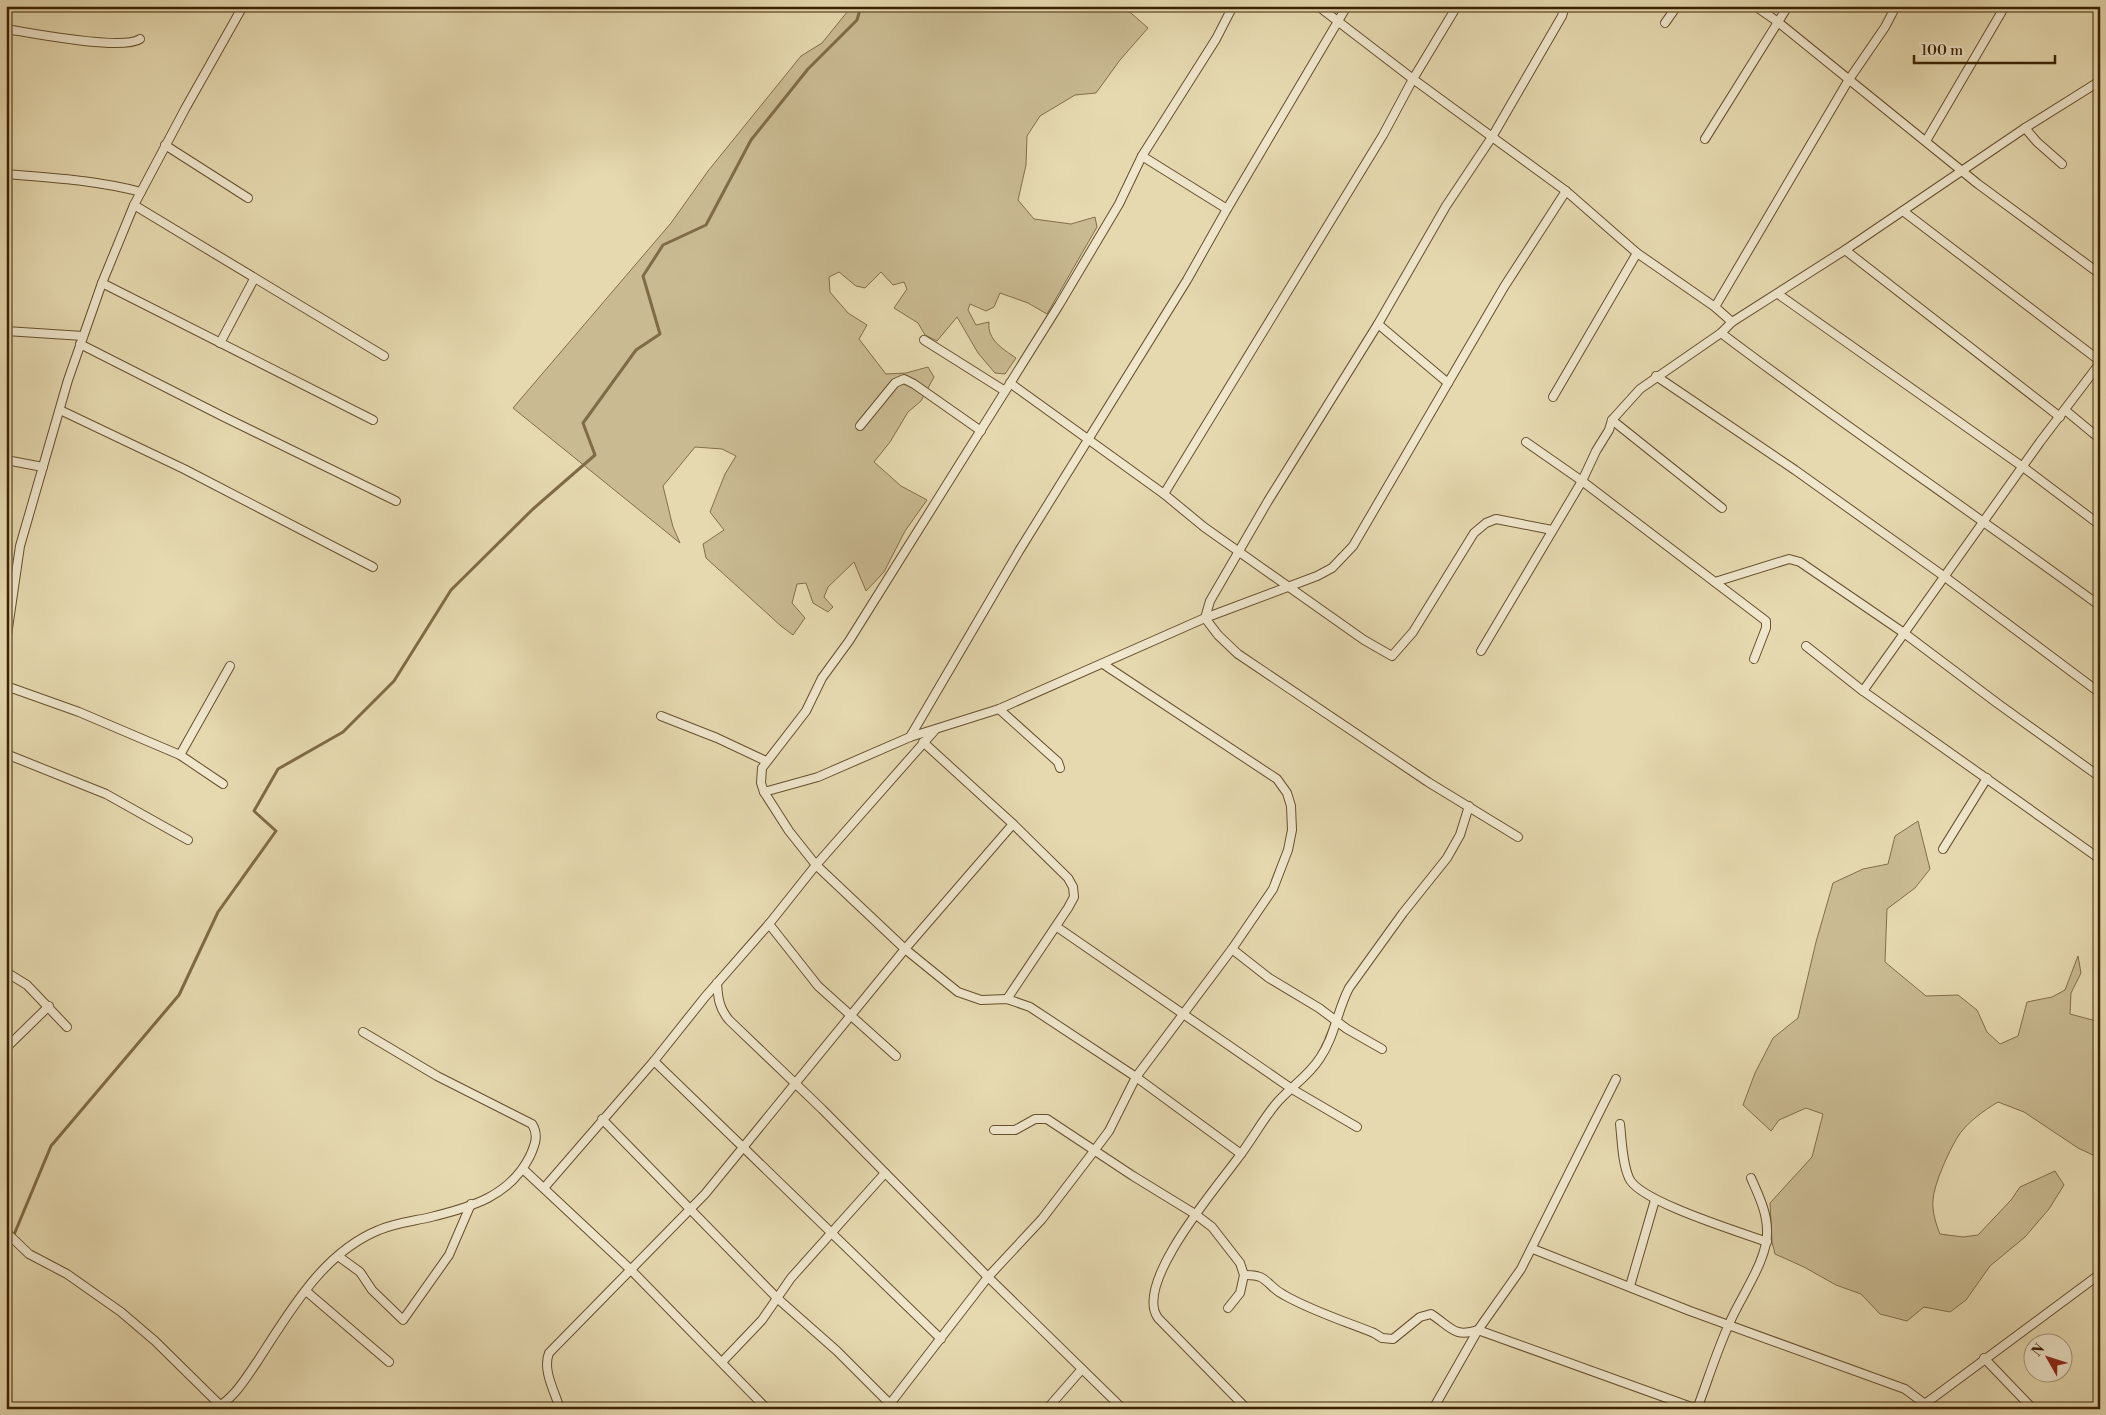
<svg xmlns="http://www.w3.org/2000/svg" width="2106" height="1415" font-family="'Libre Bodoni',serif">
  <rect width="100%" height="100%" fill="#e6d9b0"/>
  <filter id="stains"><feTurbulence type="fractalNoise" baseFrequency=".004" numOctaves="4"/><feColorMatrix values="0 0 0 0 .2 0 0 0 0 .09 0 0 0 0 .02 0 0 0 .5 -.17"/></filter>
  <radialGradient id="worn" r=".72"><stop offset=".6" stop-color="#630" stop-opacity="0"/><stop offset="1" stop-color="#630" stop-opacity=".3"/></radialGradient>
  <g fill="#c9ba92" stroke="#826e4a">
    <path d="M852,6H1110L1131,13L1148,28L1120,60L1096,93L1075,95L1040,116L1027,136L1026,165L1018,200L1034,219L1071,224L1095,217L1097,227L1047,314L1028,303L1000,293L994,307L986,311L970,304L968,310L976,325L989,322C987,340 1003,349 1016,358L1005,374L995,373L978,353L957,317L937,341L925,335L918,323L894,308L907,289L904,282L893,285L881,272L865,288L856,286L839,272L829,277L830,292L848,313L867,325L859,339L886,374L906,373L928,367L934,377L921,401L908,412L890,442L874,462L901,486L927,500L905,531L884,572L866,591L854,562L828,587L824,597L833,607L828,612L813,603L806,583L797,584L792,603L805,618L793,635L781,626L706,558L703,544L724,530L710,512L725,474L736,456L722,449L695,447L663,486L673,527L680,543L513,408L671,223L708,171L801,56L822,43Z"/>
    <path d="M1918,821L1930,869L1915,888L1887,909L1885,962L1926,996L1958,995L1977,1010L1987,1032L2000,1044L2018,1036L2027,1002L2052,997L2065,990L2078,956L2081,973L2071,993L2070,1014L2100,1022V1151L2095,1156L2078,1148L2024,1112L1998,1102C1983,1111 1965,1124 1957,1138C1948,1153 1934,1184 1933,1200C1932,1212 1936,1224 1940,1234L1963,1237L1978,1235L2011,1200L2020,1187L2055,1171L2064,1185L2049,1209L2025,1237L1990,1266L1966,1300L1950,1312L1924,1307L1907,1321L1880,1314L1861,1294L1836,1285L1804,1267L1775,1254L1772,1242L1770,1203L1812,1157L1823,1114L1806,1108L1779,1120L1771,1131L1743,1105L1755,1073L1773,1038L1798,1018L1816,942L1833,883L1863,869L1888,864L1895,836Z"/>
  </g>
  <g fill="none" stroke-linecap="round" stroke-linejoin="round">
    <path stroke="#7f6b46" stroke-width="3" d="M6,1245L13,1237L51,1146L179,995L218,912L276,831L254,811L278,769L343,732L394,681L451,590L533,509L595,455L583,423L636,350L660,334L643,276L663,245L706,225L751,140L808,69L857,20L861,6"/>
    <g stroke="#66502d" stroke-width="10">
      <g id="street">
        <path d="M1233,6L1216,39L1142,156L1119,204L1059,305L849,641L822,678L806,711L762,768L761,783L764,792L818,777L910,737L999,709L1205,618L1317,576L1332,568L1353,546L1504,287L1566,191"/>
        <path d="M1318,6L1413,79L1566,191L1637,253L1715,307L1732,322"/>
        <path d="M1755,6L1778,22L1978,184L2100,274"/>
        <path d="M1665,23L1677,6"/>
        <path d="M6,29C31,33 122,51 140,39"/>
        <path d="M2025,128L2037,142L2062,164"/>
        <path d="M1705,139L1788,6"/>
        <path d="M1926,141L2005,6"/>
        <path d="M165,145L248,198"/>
        <path d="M1142,156L1227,209"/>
        <path d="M6,174C52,178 96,180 141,192"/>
        <path d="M134,205L384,356"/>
        <path d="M1903,211L2100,361"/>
        <path d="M1845,250L2060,417"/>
        <path d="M102,283L373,420"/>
        <path d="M1778,294L2023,467L2100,525"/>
        <path d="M1715,307L1848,81L1885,27L1896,6"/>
        <path d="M1378,324L1448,383"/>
        <path d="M6,331L83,336"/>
        <path d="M1721,333C1845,427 1974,513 2100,606"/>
        <path d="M924,340L1005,391"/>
        <path d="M220,343L254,279"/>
        <path d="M80,344L224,417L396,501"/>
        <path d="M1656,376L1795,470L1945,577L2100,693"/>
        <path d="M1010,383L1164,494L1204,527L1364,640L1392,656L1413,632L1474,533L1486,523L1496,519L1552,530"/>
        <path d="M1553,397L1637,253"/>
        <path d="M60,410L184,469L373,567"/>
        <path d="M2065,410L2100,439"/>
        <path d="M1612,420L1722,508"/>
        <path d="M860,426L895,383L904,379L914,384L981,431"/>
        <path d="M1526,442L1582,481L1766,621V628L1754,659"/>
        <path d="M6,460L43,467"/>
        <path d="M1164,494L1383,135L1413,79L1457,6"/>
        <path d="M1715,582L1789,559L1800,562L1904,633L1997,703L2100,777"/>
        <path d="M6,642L20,546L68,380L102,283L134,205L185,109L243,6"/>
        <path d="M1806,646L1863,691L2100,859"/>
        <path d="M1481,651L1582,481L1596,451L1609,430L1612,420L1640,389L1721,333L1732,322L1845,250L2025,128L2100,81"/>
        <path d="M6,686L79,712L180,755L223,784"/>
        <path d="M1863,691L2040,442L2100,363"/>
        <path d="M999,709L1058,762L1060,768"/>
        <path d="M661,716L717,738L766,761"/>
        <path d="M910,737L1019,551L1187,280L1227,209L1347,6"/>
        <path d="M923,742L1013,824L1068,878L1073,887L1074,897L1068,908L1007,999"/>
        <path d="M6,754L106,794L188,840"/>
        <path d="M180,755L230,666"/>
        <path d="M764,792L789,831L816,865L905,949L958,992L981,1000L1007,999L1030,1007L1136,1077L1241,1154"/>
        <path d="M1518,837L1428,782L1238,654L1218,635L1205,618L1210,601L1268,501L1378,324L1446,206L1492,137L1562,16L1565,6"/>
        <path d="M1943,849L1987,778"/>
        <path d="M769,924L818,986L896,1056"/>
        <path d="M1057,927L1292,1089L1357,1127"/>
        <path d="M1232,949L1269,978L1319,1008L1347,1029L1382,1049"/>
        <path d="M6,972L27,985L67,1027"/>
        <path d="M717,983C718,998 719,1008 729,1020L822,1109L988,1277L1123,1409"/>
        <path d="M6,1048L49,1006"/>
        <path d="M654,1061L941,1339"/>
        <path d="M602,1119L777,1298L837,1351L895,1409"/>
        <path d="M1620,1124C1622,1141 1622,1162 1629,1178C1638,1201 1740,1232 1767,1242"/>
        <path d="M994,1130H1015L1035,1119H1047L1133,1176L1195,1214L1212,1227L1240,1263L1244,1275L1240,1293L1228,1308"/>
        <path d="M523,1169L631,1270L767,1409"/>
        <path d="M544,1188L654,1061L705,997L769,924L816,865L935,730"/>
        <path d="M6,1232L29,1254L67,1274L121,1312L155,1341L221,1406"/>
        <path d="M1533,1249L1690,1311L1905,1389L1925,1404"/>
        <path d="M338,1256L360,1272L372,1290L403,1320L449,1255L471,1204"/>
        <path d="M1244,1275C1269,1274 1265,1285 1284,1295C1312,1311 1344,1321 1374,1333L1382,1338L1393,1339L1420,1317L1431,1314C1451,1327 1454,1338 1478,1330L1697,1409C1708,1380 1717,1350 1730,1322C1741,1296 1769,1258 1767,1230C1767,1212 1758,1194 1751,1178"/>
        <path d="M1630,1286L1655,1200"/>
        <path d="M306,1291L389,1362"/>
        <path d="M1984,1358L2033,1409"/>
        <path d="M722,1362L762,1320L791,1278L885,1173"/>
        <path d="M214,1409C234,1399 245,1379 257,1362C289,1313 322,1253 379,1230C395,1223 414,1221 431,1217C472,1207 510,1196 530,1156C535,1145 539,1135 532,1124L437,1076L363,1032"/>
        <path d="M560,1409C555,1392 542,1370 549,1353L705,1194L905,949L1013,824"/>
        <path d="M886,1409L988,1277L1042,1219L1094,1151L1109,1131L1136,1077L1232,949L1273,889L1288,850L1292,830L1291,806L1287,793L1277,779L1103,664"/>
        <path d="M1047,1409L1082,1369"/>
        <path d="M1247,1409L1158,1318C1133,1284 1217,1187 1238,1158C1251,1141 1262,1121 1275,1105C1289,1088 1308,1077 1320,1058C1335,1036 1337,1011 1349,988L1403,913L1447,858L1460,835L1469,806"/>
        <path d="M1433,1409L1478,1330L1521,1269L1616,1079"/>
        <path d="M1918,1409L2100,1274"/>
      </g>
    </g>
    <use href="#street" stroke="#efe6cc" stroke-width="8"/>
  </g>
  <rect width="2106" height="1415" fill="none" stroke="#e6d9b0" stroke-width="25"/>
  <rect x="8" y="8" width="2091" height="1400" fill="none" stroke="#3b2201" stroke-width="2.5"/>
  <rect x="12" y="12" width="2081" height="1390" fill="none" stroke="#3b2201"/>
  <g transform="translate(2048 1358) rotate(309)"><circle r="24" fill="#efe6cc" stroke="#a7987b"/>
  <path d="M0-4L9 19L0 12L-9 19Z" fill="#8f2418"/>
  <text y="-8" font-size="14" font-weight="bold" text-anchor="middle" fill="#3b2201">N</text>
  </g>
  <path d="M1914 55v8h141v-8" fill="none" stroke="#3b2201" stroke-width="2.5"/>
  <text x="1921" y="55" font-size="15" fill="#3b2201" stroke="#efe6cc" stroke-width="4" paint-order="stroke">100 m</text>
  <rect width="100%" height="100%" filter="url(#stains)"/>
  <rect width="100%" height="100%" fill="url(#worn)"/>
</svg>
